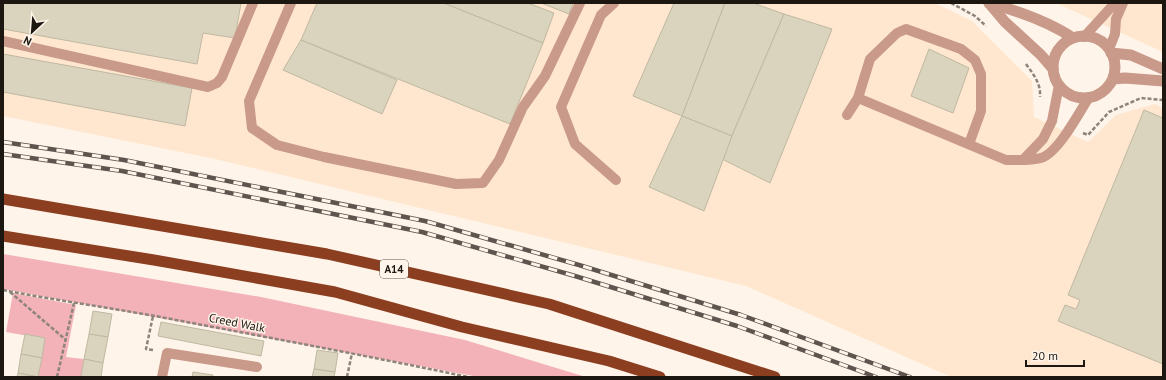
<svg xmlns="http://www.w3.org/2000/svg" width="1166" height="380" font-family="'PT Sans',sans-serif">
  <rect width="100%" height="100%" fill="#fff4e9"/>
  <g fill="#ffe7cf">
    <path d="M3,3H935L972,21L1032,81L1034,117L1088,142L1116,115L1155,104L1163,108V377H951L746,286L215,159L3,116Z"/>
    <path d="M1056,3H1163V52Z"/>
  </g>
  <g fill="#f3b2b8">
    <path d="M3,254L261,297L465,340L586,377H479L3,289Z"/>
    <path d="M13,293L76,305L66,357L84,359L81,377H38L45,339L6,332Z"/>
  </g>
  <g fill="#dad3bd" stroke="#bfb8a2">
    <path d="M3,3H241L235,38L203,33L197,64L3,29Z"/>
    <path d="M317,3H444L543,43L510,124L301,40Z"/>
    <path d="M444,3H528L554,13L543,43Z"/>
    <path d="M541,3H573L569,14Z"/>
    <path d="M674,3H725L682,116L633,96Z"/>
    <path d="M725,3H753L784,14L732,136L682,116Z"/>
    <path d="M784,14L832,29L770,183L722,159Z"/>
    <path d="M301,40L397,80L382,114L283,70Z"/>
    <path d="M929,49L969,68L953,113L911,96Z"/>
    <path d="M3,54L192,88L185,126L3,92Z"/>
    <path d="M1144,110L1163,118V364L1058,321L1065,305L1076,309L1080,300L1068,295Z"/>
    <path d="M682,116L732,136L704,211L649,187Z"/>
    <path d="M93,311L112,314L108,337L89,334Z"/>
    <path d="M161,322L264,341L261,356L158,336Z"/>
    <path d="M25,334L45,338L42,358L21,354Z"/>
    <path d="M89,334L108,337L103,363L84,359Z"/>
    <path d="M317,350L338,353L335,372L314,369Z"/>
    <path d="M21,354L42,358L38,377L18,373Z"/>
    <path d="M84,359L103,363L101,377H81Z"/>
    <path d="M314,369L335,372L334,377H312Z"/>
    <path d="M193,372L213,375V377H192Z"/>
    <path d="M18,373L38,377H17Z"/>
  </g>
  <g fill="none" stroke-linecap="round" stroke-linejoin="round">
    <g stroke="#8d847c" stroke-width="2.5" stroke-dasharray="4 2" stroke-linecap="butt">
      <path d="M951,3L975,16L986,26"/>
      <path d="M1026,64C1033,74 1041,83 1040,97"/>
      <path d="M1083,133L1088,135L1109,112L1141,98L1163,100"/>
      <path d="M3,290C54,300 105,307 155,316C260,336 364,355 468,377"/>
      <path d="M10,292L66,340"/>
      <path d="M153,350L146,349L153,316"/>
      <path d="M57,377L74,303"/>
      <path d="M347,377L352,353"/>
    </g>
    <g stroke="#c99989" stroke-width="10">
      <path d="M291,3L249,101L252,128L277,145L324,157L456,184L483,183L499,160L523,107L545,76L580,3"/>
      <path d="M614,3L601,15L561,107L575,144L616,180"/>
      <path d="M1084,37L1115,3"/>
      <path d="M3,41L208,87L217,83L222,77L253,3"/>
      <path d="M1109,49L1115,34L1116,19L1123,3"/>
      <path d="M858,98L870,59L897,33L906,29L961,49L975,60L981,74V111L969,144"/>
      <path d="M847,115L858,98L1006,160C1018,160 1030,161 1041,158C1058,153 1079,113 1089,97"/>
      <path d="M1023,160L1043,139L1052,121L1059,85"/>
      <path d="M162,377L167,353L257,367"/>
    </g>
    <g stroke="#c99989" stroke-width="11">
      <path d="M989,3L1005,22L1041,55L1053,69"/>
      <path d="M989,3C1018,11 1048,21 1073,38"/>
      <circle cx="1084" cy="67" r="31"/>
      <path d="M1111,53L1131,55L1163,69"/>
      <path d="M1113,79L1125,78L1163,81"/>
    </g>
    <g stroke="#8c3e21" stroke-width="11">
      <path d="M3,199L327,254L549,304L775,377"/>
      <path d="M3,236L154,260L335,292L462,327L609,361L660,377"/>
    </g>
    <g stroke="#5d554e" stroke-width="4.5">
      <g id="rail">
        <path d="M3,142L124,160L425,221L579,265L741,315L910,377"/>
        <path d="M3,154L122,171L422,232L575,276L737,326L876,377"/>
      </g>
    </g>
    <use href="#rail" stroke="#fff4e9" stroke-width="3" stroke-dasharray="9" stroke-linecap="butt"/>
  </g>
  <g text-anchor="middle" stroke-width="3" stroke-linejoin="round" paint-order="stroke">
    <rect fill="#fff4e9" stroke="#615952" stroke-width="1" x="380" y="260" width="28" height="18" rx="3"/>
    <g font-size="11" font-weight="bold" fill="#1d1711">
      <text x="394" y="273">A14</text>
    </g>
    <g font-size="12" fill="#1d1711" stroke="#fff4e9">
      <text transform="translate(237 323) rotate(11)" y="4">Creed Walk</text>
    </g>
  </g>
  <rect width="1166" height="380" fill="none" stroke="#1d1711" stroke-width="8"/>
  <g transform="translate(32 32) rotate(206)" stroke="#fff4e9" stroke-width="3" paint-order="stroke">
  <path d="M0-3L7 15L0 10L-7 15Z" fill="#1d1711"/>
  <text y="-6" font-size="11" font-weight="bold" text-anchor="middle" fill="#1d1711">N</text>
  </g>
  <path d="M1026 360v6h58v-6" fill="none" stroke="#1d1711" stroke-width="2"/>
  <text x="1032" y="360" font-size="12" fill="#1d1711" stroke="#fff4e9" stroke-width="3" paint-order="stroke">20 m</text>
</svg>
